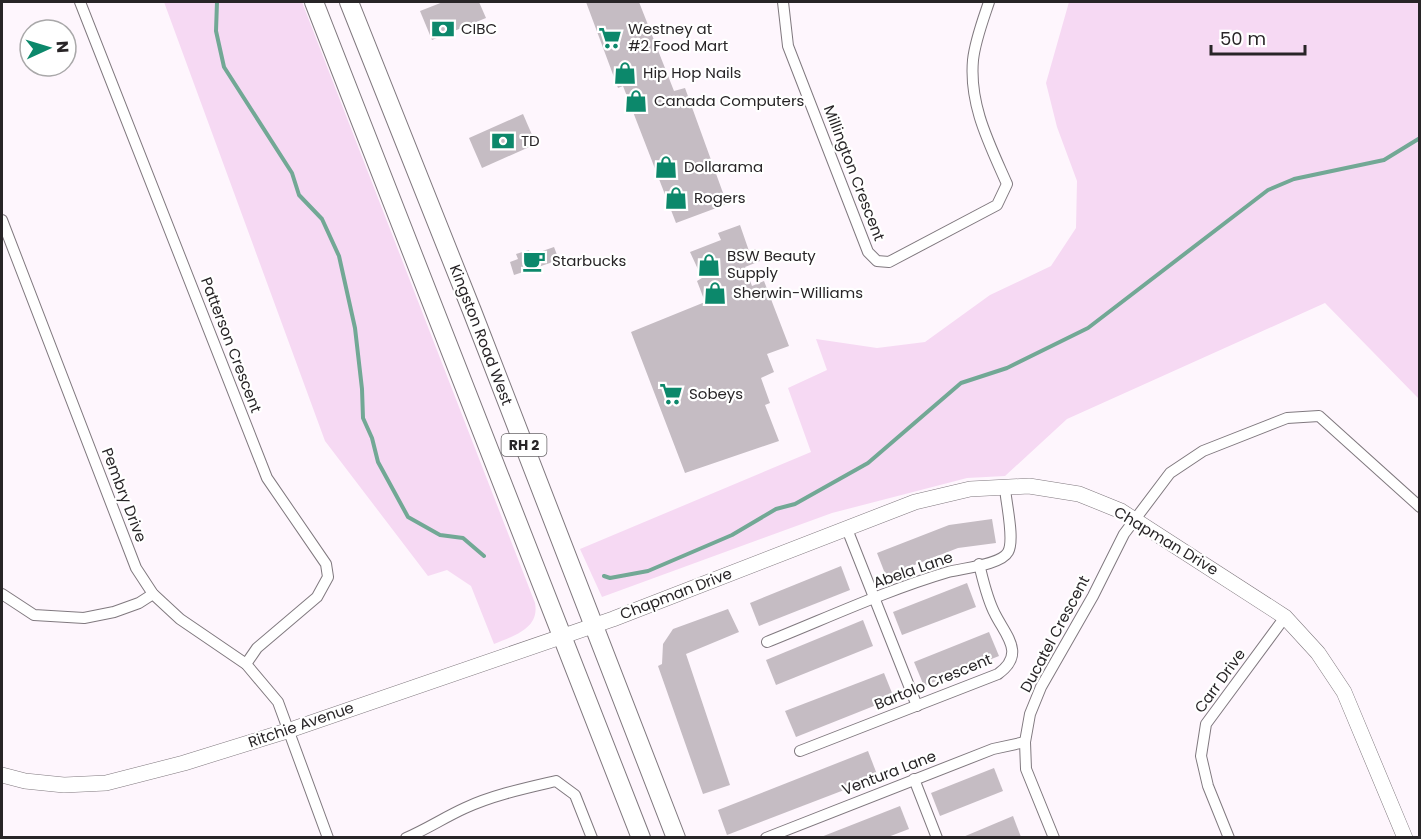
<svg xmlns="http://www.w3.org/2000/svg" width="1421" height="839" font-family="Poppins,sans-serif">
  <rect width="100%" height="100%" fill="#fef6fd"/>
  <g fill="#f6d9f3">
    <path d="M164,2H302L535,603C540,629 513,636 494,644L471,586L447,570L428,576L325,441Z"/>
    <path d="M1069,2H1419V399L1325,303L1067,419L1005,476L967,478L832,513L602,597L580,549L811,452L788,388L827,370L816,339L877,348L925,342L990,295L1051,266L1076,228L1077,181L1057,127L1046,83Z"/>
  </g>
  <g fill="none" stroke-linecap="round" stroke-linejoin="round">
    <g stroke="#72a895" stroke-width="4">
      <path d="M217,2L216,31L224,67L292,173L299,195L322,219L339,256L355,328L362,389L363,418L372,438L378,462L408,517L440,535L463,538L484,556"/>
      <path d="M604,576L610,578L648,571L732,535L776,509L795,504L868,463L961,383L1007,368L1088,328L1268,190L1294,179L1384,160L1420,138"/>
    </g>
  </g>
  <g fill="#c5bcc3">
    <path d="M443,2H479L486,18L432,40L420,11Z"/>
    <path d="M586,2H639L674,91L685,88L727,204L676,223L623,86L618,88Z"/>
    <path d="M523,114L536,144L482,168L469,138Z"/>
    <path d="M740,225L749,251L755,249L760,261L745,267L752,286L764,281L789,346L767,354L774,372L761,378L770,403L765,405L779,441L685,473L631,332L705,302L697,281L702,278L690,252L721,240L718,233Z"/>
    <path d="M554,247L559,260L514,275L510,262L518,259L516,254L529,250L531,255Z"/>
    <path d="M992,519L996,543L958,548L886,576L877,553L949,525Z"/>
    <path d="M841,566L850,590L759,626L750,603Z"/>
    <path d="M967,583L976,607L902,635L893,612Z"/>
    <path d="M728,609L739,632L686,654L730,785L703,794L658,666L662,664L663,644L673,629Z"/>
    <path d="M863,620L873,646L776,685L766,660Z"/>
    <path d="M989,632L999,656L924,686L914,662Z"/>
    <path d="M884,673L894,698L796,737L785,711Z"/>
    <path d="M868,751L878,777L727,835L718,810Z"/>
    <path d="M994,768L1003,791L940,816L931,793Z"/>
    <path d="M900,806L909,829L888,837H821Z"/>
    <path d="M1013,816L1021,837H963Z"/>
  </g>
  <g fill="none" stroke-linecap="round" stroke-linejoin="round">
    <g stroke="#80797f" stroke-width="12">
      <g id="street">
        <path d="M80,2L267,478L326,564L328,577L317,597L257,648L246,664"/>
        <path d="M783,2L788,46L868,252L877,261L889,262L997,205L1007,184C989,143 969,105 973,60C975,41 983,20 989,2"/>
        <path d="M2,220L136,568L153,594L180,619L246,664L278,702L328,838"/>
        <path d="M847,529L917,706"/>
        <path d="M2,594L34,615L84,618L114,612L139,603L153,594"/>
        <path d="M767,642C827,618 887,590 948,572C963,568 1001,565 1008,552C1015,540 1006,503 1005,488"/>
        <path d="M800,751L998,674C1026,654 1006,636 995,614C987,599 983,580 979,564"/>
        <path d="M914,779L937,838"/>
        <path d="M406,838C427,829 445,817 465,808C493,795 526,788 556,781L575,795L592,838"/>
        <path d="M766,838L993,749L1025,742"/>
        <path d="M1054,838L1026,769L1025,742L1030,714L1041,687L1093,596L1124,534L1170,473L1203,451L1287,418L1319,416L1420,507"/>
        <path d="M1229,838L1208,786L1201,756L1206,724L1285,617"/>
      </g>
    </g>
    <g stroke="#80797f" stroke-width="16">
      <path id="secondary" d="M2,775L25,781L64,785L106,783L184,763L290,730L613,619L915,502L970,489L1029,486L1079,494L1121,511L1285,617L1318,653L1344,692L1405,838"/>
    </g>
    <g stroke="#80797f" stroke-width="20">
      <g id="primary">
        <path d="M314,2L641,838"/>
        <path d="M349,2L472,311L676,838"/>
      </g>
    </g>
    <use href="#street" stroke="#fff" stroke-width="10"/>
    <use href="#secondary" stroke="#fff" stroke-width="15"/>
    <use href="#primary" stroke="#fff" stroke-width="18"/>
  </g>
  <defs>
    <g id="bank-bare" transform="scale(1.8)"><path d="M-6-4H6V4H-6ZM0-2.3a2.3 2.3 0 1 0 0 4.6a2.3 2.3 0 1 0 0-4.6Z" fill="#0c886b" stroke="#fff" stroke-width="2.5" paint-order="stroke"/></g>
    <g id="supermarket-bare" transform="scale(1.8)"><path d="M-6-5.5h2.5l.6 2H6L4.5 2H-2.5L-4.4-4H-6ZM-1.5 3.2a1.3 1.3 0 1 0 .1 0ZM3 3.2a1.3 1.3 0 1 0 .1 0Z" fill="#0c886b" stroke="#fff" stroke-width="2.5" paint-order="stroke"/></g>
    <g id="shop-bare" transform="scale(1.8)"><path d="M-5-2.5h2.3a2.7 3.5 0 0 1 5.4 0H5L5.5 6h-11ZM-1.5-2.5h3a1.5 2.3 0 0 0-3 0Z" fill="#0c886b" stroke="#fff" stroke-width="2.5" paint-order="stroke"/></g>
    <g id="cafe-bare" transform="scale(1.8)"><path d="M-5.5-4.5H6V0H3Q3 3.5 0 3.5H-2.5Q-5.5 3.5-5.5 0ZM3-3.2v2h1.7v-2ZM-6 4.5H4V6H-6Z" fill="#0c886b" stroke="#fff" stroke-width="2.5" paint-order="stroke"/></g>
  </defs>
  <g fill-rule="evenodd">
    <use href="#bank-bare" x="443" y="29"/>
    <use href="#supermarket-bare" x="610" y="38"/>
    <use href="#shop-bare" x="625" y="73"/>
    <use href="#shop-bare" x="636" y="101"/>
    <use href="#bank-bare" x="503" y="141"/>
    <use href="#shop-bare" x="666" y="167"/>
    <use href="#shop-bare" x="676" y="198"/>
    <use href="#cafe-bare" x="534" y="261"/>
    <use href="#shop-bare" x="709" y="265"/>
    <use href="#shop-bare" x="715" y="293"/>
    <use href="#supermarket-bare" x="671" y="394"/>
  </g>
  <g text-anchor="middle" stroke-width="4.5" stroke-linejoin="round" paint-order="stroke">
    <rect fill="#fff" stroke="#686668" stroke-width="1.5" x="501.5" y="434" width="45" height="22" rx="4.5"/>
    <g font-size="14" font-weight="bold" fill="#282527">
      <text x="524" y="450">RH 2</text>
    </g>
    <g font-size="15" fill="#282527" stroke="#fff" text-anchor="start">
      <text x="461" y="34">CIBC</text>
      <text x="628" y="34">Westney at<tspan x="628" dy="17">#2 Food Mart</tspan></text>
      <text x="643" y="78">Hip Hop Nails</text>
      <text x="654" y="106">Canada Computers</text>
      <text x="521" y="146">TD</text>
      <text x="684" y="172">Dollarama</text>
      <text x="694" y="203">Rogers</text>
      <text x="727" y="261">BSW Beauty<tspan x="727" dy="17">Supply</tspan></text>
      <text x="552" y="266">Starbucks</text>
      <text x="733" y="298">Sherwin-Williams</text>
      <text x="689" y="399">Sobeys</text>
    </g>
    <g font-size="15" fill="#282527" stroke="#fff">
      <text transform="translate(854 173) rotate(69)" y="5">Millington Crescent</text>
      <text transform="translate(481 335) rotate(69)" y="5">Kingston Road West</text>
      <text transform="translate(231 345) rotate(69)" y="5">Patterson Crescent</text>
      <text transform="translate(124 495) rotate(69)" y="5">Pembry Drive</text>
      <text transform="translate(1166 541) rotate(31)" y="5">Chapman Drive</text>
      <text transform="translate(913 570) rotate(-19)" y="5">Abela Lane</text>
      <text transform="translate(676 594) rotate(-21)" y="5">Chapman Drive</text>
      <text transform="translate(1055 634) rotate(-62)" y="5">Ducatel Crescent</text>
      <text transform="translate(1220 681) rotate(-54)" y="5">Carr Drive</text>
      <text transform="translate(933 682) rotate(-22)" y="5">Bartolo Crescent</text>
      <text transform="translate(301 725) rotate(-19)" y="5">Ritchie Avenue</text>
      <text transform="translate(889 773) rotate(-21)" y="5">Ventura Lane</text>
    </g>
  </g>
  <rect width="1421" height="839" fill="none" stroke="#282527" stroke-width="6"/>
  <g transform="translate(48 48) rotate(86)"><circle r="28" fill="#ffffff" stroke="#a9a8a9" stroke-width="1.5"/>
  <path d="M0-4.5L10 22L0 15L-10 22Z" fill="#0c886b"/>
  <text y="-9" font-size="16" font-weight="bold" text-anchor="middle" fill="#282527">N</text>
  </g>
  <path d="M1211 45v9h94v-9" fill="none" stroke="#282527" stroke-width="3"/>
  <text x="1220" y="45" font-size="18" fill="#282527" stroke="#ffffff" stroke-width="4.5" paint-order="stroke">50 m</text>
</svg>
